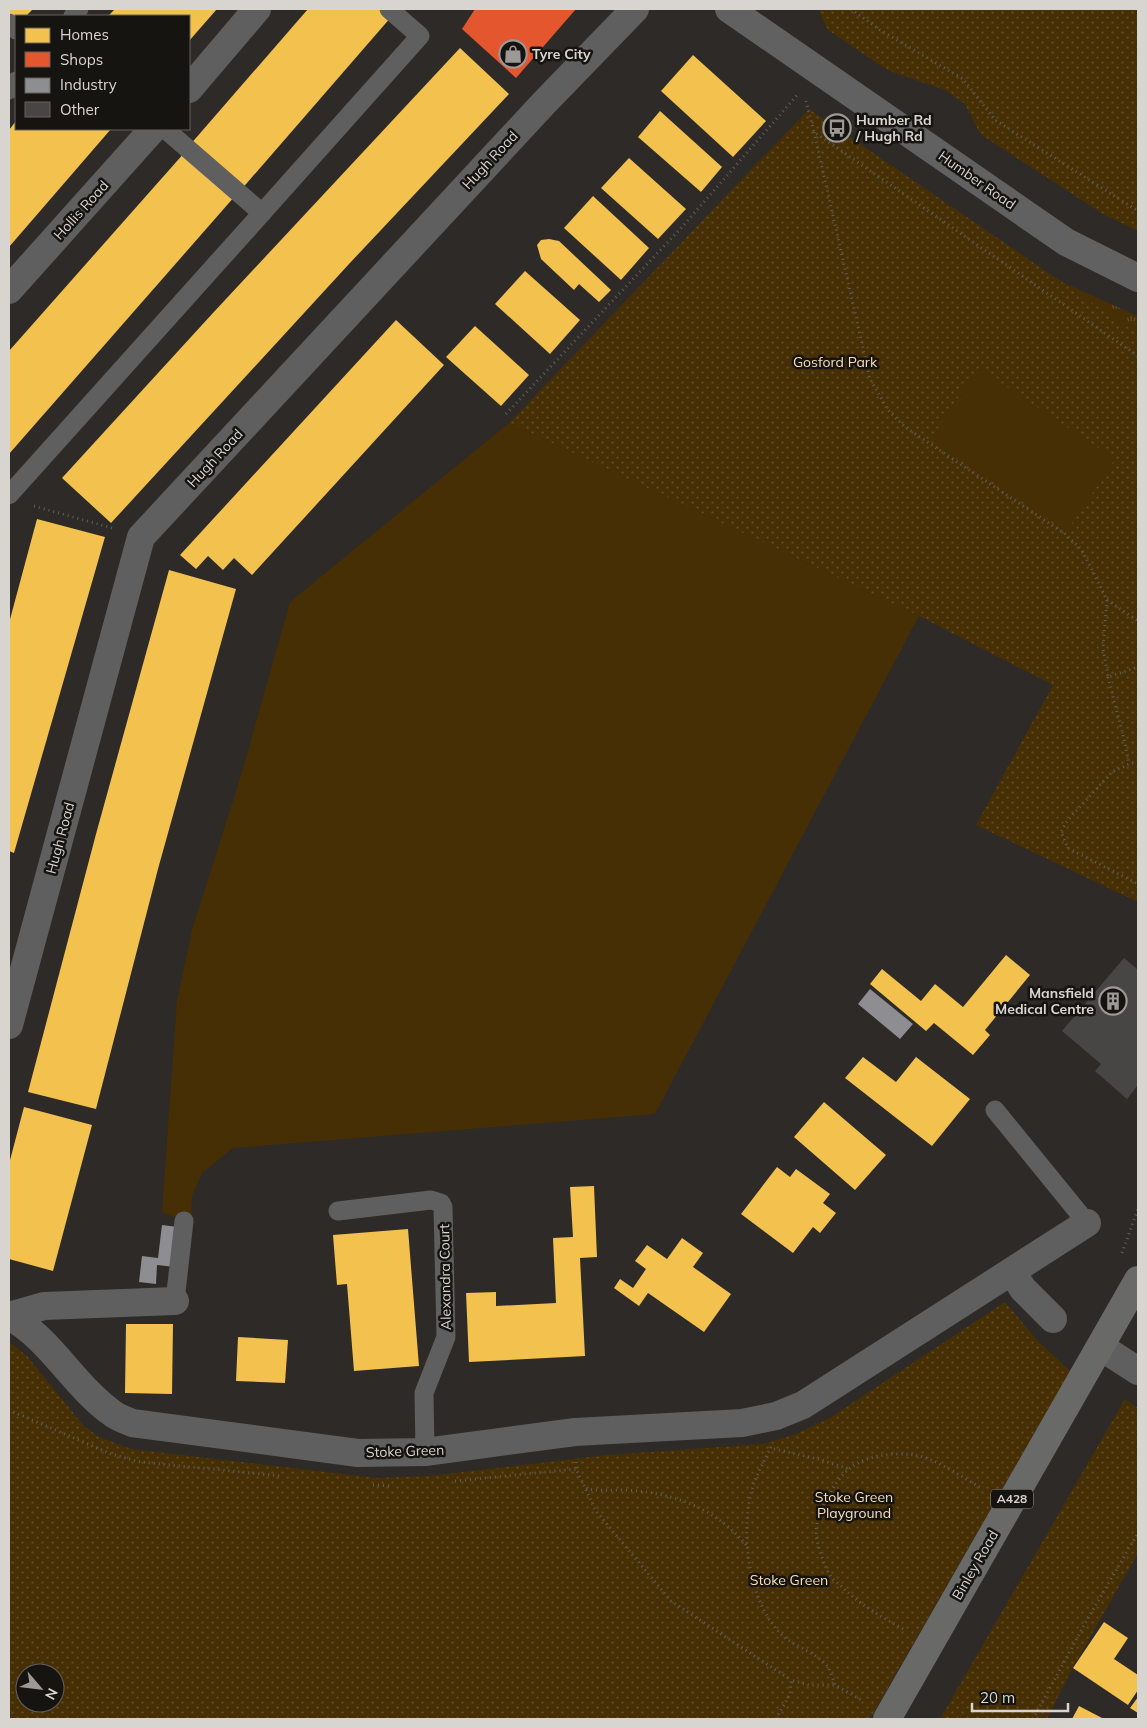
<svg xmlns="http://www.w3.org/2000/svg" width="1147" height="1728" font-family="Mulish,sans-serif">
  <defs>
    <pattern id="grass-tufts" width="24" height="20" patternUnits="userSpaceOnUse" patternTransform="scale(1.25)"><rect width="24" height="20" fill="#472f05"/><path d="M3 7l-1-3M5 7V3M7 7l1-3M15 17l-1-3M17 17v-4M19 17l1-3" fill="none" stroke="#614c28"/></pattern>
    <pattern id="park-dots" width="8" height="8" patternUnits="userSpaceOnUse" patternTransform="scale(1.25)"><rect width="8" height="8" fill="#472f05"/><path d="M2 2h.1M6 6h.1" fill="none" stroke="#614c28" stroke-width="1.8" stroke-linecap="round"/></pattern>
  </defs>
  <rect width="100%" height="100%" fill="#2d2a27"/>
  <path fill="url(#grass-tufts)" d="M1058,280L1138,316V334Z"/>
  <g fill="url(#park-dots)" fill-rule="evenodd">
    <path d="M820,9H1138V231L1103,214L980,134L965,104L945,90L887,70L828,30L820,14Z"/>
    <path d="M809,109L1138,334V902L976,825L1053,685L919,616L509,423Z"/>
    <path d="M1005,1302L1037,1340L1070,1371L870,1719H9V1342L27,1356L84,1426L99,1437L131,1449L376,1478L429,1476L608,1455L763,1444L796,1434L828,1419ZM25,1673H55V1703H25Z"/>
    <path d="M1125,1399L1138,1408V1553L1071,1671L1047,1719H940Z"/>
  </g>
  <g fill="#472f05">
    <path d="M978,368L1115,459L1067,531L930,440Z"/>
    <path d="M509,423L919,616L655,1114L233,1148L202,1173L192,1196L191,1224L162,1212L177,1001L192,930L242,772L290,602Z"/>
  </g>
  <g fill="#f2c14e">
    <path d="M9,9H33L26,16H16V25L9,18Z"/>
    <path d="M115,9H217L189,41V16H108Z"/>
    <path d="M308,9H385L392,16L240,191L189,146Z"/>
    <path d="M460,48L509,94L349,264L111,523L62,478L212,314Z"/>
    <path d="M693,55L766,121L733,157L661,91Z"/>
    <path d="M660,111L722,167L701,192L638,137Z"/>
    <path d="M16,121V129H111L9,247V130Z"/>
    <path d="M185,152L235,196L9,454V351Z"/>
    <path d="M629,158L686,209L658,239L601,188Z"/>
    <path d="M593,196L649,248L621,280L564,228Z"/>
    <path d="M549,239L559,241L611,290L599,302L579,284L574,290L541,259L537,245L541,240Z"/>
    <path d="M525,271L580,320L550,354L495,304Z"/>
    <path d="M396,320L444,365L252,575L234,558L223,570L208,556L196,569L180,555Z"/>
    <path d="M475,326L529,375L501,406L446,357Z"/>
    <path d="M37,519L105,537L14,853L9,851V623Z"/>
    <path d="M169,570L236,589L158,869L96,1109L28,1092L96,834Z"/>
    <path d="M1006,955L1030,975L985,1030L990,1035L973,1055L934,1023L926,1031L870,984L882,969L921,1001L935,984L963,1007Z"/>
    <path d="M863,1057L896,1082L916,1057L970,1099L932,1146L845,1078Z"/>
    <path d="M824,1102L886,1155L855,1190L794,1137Z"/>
    <path d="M24,1107L92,1125L53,1271L9,1259V1164Z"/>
    <path d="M777,1167L790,1177L796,1169L830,1194L823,1203L836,1213L820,1233L813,1227L793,1253L741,1214Z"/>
    <path d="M594,1186L597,1257L580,1258L585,1356L469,1362L466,1293L496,1292V1306L556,1303L553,1238L573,1237L570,1187Z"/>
    <path d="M408,1229L419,1366L354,1371L347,1284L337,1285L333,1235Z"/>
    <path d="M682,1238L703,1253L693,1267L731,1294L704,1332L648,1293L639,1306L614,1288L620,1279L633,1288L646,1269L635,1261L647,1245L667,1259Z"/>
    <path d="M126,1324H173L172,1394L125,1393Z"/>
    <path d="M238,1337L288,1340L285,1383L236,1381Z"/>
    <path d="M1104,1622L1128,1638L1114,1659L1138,1675V1690L1128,1705L1073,1668Z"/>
    <path d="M1138,1697V1713L1130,1708Z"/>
    <path d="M1079,1706L1104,1719H1072Z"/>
  </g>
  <path fill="#e4572e" d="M475,9H576L516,78L462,29Z"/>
  <g fill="#8d8d92">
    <path d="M870,989L913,1024L900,1039L858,1004Z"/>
    <path d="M162,1225L178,1227L175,1267L157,1265L156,1284L139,1282L142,1256L158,1258Z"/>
  </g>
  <path fill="#484644" d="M1124,958L1138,970V1085L1127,1099L1095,1071L1101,1064L1062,1031Z"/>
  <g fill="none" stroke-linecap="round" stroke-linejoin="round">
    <g stroke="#5f5f5d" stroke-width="3" stroke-dasharray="1 4" stroke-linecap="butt">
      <path d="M851,9L880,30L963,79L995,120L1138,211"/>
      <path d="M806,101L814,132L1138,356"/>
      <path d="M814,132L870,379L888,410L905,427L1065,534L1082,550L1107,600L1103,648L1108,677L1138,667"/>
      <path d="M506,414L683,226L799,93"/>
      <path d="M34,506L112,528"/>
      <path d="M1107,600L1138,621"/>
      <path d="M1108,677L1125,743L1129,764"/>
      <path d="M1138,762L1129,764L1112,772L1067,821L1061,832L1068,848L1138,884"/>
      <path d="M1122,1253L1138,1209"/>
      <path d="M9,1410L111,1454L140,1462L282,1476"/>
      <path d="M771,1447C765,1460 757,1473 753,1486C739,1530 748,1605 784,1637C798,1648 817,1653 828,1667C831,1672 833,1680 835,1685L863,1701"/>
      <path d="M774,1449L818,1459L849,1469"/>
      <path d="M576,1462V1469L596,1511L671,1601L791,1680"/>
      <path d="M455,1481L576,1469"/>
      <path d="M373,1485L391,1486"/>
      <path d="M586,1489C599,1491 611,1490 624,1490C672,1492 716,1508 747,1546"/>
      <path d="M903,1629C880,1616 859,1604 841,1586C837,1583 832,1579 830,1575C824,1566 816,1542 816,1532C816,1513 835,1480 849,1469C866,1455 894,1452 915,1455C937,1459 963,1478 983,1489"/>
      <path d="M776,1719L790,1694L791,1680L809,1685H835"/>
      <path d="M1033,1719L1088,1618L1138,1533"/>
    </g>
    <g stroke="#5f5f5f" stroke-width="19">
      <path d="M73,16L79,9"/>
      <path d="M9,23L16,30"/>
      <path d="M9,90L16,81"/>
      <path d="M262,213L420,36L389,9"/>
      <path d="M9,495L262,213L165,129"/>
      <path d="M995,1110L1087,1223"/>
      <path d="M338,1211L431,1200L441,1203L443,1207L446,1337L424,1393L425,1452"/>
      <path d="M175,1301L184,1221"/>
    </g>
    <g stroke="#5f5f5f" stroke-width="28">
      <path d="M189,89L257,9"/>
      <path d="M9,290L153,129"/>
      <path d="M9,1025L141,537L544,103L635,9"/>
      <path d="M1012,1272L1023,1289L1053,1319"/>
      <path d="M9,1316C51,1339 73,1385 112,1413C118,1418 126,1420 132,1423L358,1453L425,1452L575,1432L742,1423L776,1416L803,1405L1087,1223"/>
      <path d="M9,1316L44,1306L175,1301"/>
      <path d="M1101,1347L1138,1371"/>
    </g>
    <path stroke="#616161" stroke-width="28" d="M729,9L1066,242L1138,278"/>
    <path stroke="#696968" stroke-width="28" d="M887,1719L1138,1280"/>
  </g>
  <defs>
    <g id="shop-ring" transform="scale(1.4375)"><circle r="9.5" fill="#161411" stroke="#9c9996" stroke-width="1.5"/><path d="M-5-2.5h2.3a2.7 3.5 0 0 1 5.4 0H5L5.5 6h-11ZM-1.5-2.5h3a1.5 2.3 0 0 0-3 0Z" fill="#9c9996"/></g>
    <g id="bus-ring" transform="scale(1.4375)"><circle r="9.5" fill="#161411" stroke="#9c9996" stroke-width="1.5"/><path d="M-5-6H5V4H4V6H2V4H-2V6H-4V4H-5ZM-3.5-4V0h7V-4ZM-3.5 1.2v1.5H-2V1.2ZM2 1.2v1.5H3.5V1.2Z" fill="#9c9996"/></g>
    <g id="building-ring" transform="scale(1.4375)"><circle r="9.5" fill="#161411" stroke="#9c9996" stroke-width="1.5"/><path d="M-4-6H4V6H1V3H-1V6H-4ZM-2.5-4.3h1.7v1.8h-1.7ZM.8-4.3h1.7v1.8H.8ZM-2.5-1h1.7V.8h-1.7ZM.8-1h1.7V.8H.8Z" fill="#9c9996"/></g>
  </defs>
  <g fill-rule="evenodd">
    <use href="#shop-ring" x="513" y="54"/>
    <use href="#bus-ring" x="837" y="128"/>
    <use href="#building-ring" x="1113" y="1001"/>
  </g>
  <g text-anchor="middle" stroke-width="5" stroke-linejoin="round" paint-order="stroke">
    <rect fill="#161411" stroke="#9e9b97" stroke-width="1" x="991" y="1489.5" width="42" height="19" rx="4"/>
    <g font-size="12" font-weight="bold" fill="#d8d5d1">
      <text x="1012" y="1503">A428</text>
    </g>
    <g font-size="14" font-weight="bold" fill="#d8d5d1" stroke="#161411" text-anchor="start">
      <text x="532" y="59">Tyre City</text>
      <text x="856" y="125">Humber Rd<tspan x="856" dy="16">/ Hugh Rd</tspan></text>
      <text x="1094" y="998" text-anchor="end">Mansfield<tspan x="1094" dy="16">Medical Centre</tspan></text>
    </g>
    <g font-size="14" fill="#d8d5d1" stroke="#161411">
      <text transform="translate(490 160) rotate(-47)" y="5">Hugh Road</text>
      <text transform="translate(977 180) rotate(35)" y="5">Humber Road</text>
      <text transform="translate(81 210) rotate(-48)" y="5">Hollis Road</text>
      <text transform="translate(215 458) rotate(-47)" y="5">Hugh Road</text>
      <text transform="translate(60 838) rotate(-75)" y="5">Hugh Road</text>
      <text transform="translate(445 1277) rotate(-91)" y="5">Alexandra Court</text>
      <text transform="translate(405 1451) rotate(-2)" y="5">Stoke Green</text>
      <text transform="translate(975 1565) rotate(-60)" y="5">Binley Road</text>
    </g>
    <g font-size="14" fill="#fadfb9" stroke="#161411">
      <text x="835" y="367">Gosford Park</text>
      <text x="854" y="1502">Stoke Green<tspan x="854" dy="16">Playground</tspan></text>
      <text x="789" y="1585">Stoke Green</text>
    </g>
  </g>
  <rect width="1147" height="1728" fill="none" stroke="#d8d5d1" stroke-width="20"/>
  <rect x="15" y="15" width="175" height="115" fill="#161411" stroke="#64615e"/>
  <rect x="25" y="28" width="25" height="15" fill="#f2c14e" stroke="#64615e"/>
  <text x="60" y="40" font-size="15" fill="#d8d5d1">Homes</text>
  <rect x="25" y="52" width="25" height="15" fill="#e4572e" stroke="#64615e"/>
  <text x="60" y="65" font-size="15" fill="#d8d5d1">Shops</text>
  <rect x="25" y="78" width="25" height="15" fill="#8d8d92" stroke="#64615e"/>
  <text x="60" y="90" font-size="15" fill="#d8d5d1">Industry</text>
  <rect x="25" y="102" width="25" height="15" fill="#484644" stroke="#64615e"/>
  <text x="60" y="115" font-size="15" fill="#d8d5d1">Other</text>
  <g transform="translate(40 1688) rotate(118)"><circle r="24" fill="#161411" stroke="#64615e"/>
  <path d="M0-4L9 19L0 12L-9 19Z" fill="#9c9996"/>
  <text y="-8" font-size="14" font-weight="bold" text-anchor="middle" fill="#d8d5d1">N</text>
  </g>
  <path d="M972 1703v8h96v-8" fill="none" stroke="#d8d5d1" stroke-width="2.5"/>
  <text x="980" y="1703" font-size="15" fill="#d8d5d1" stroke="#161411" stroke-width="4" paint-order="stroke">20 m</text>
</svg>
